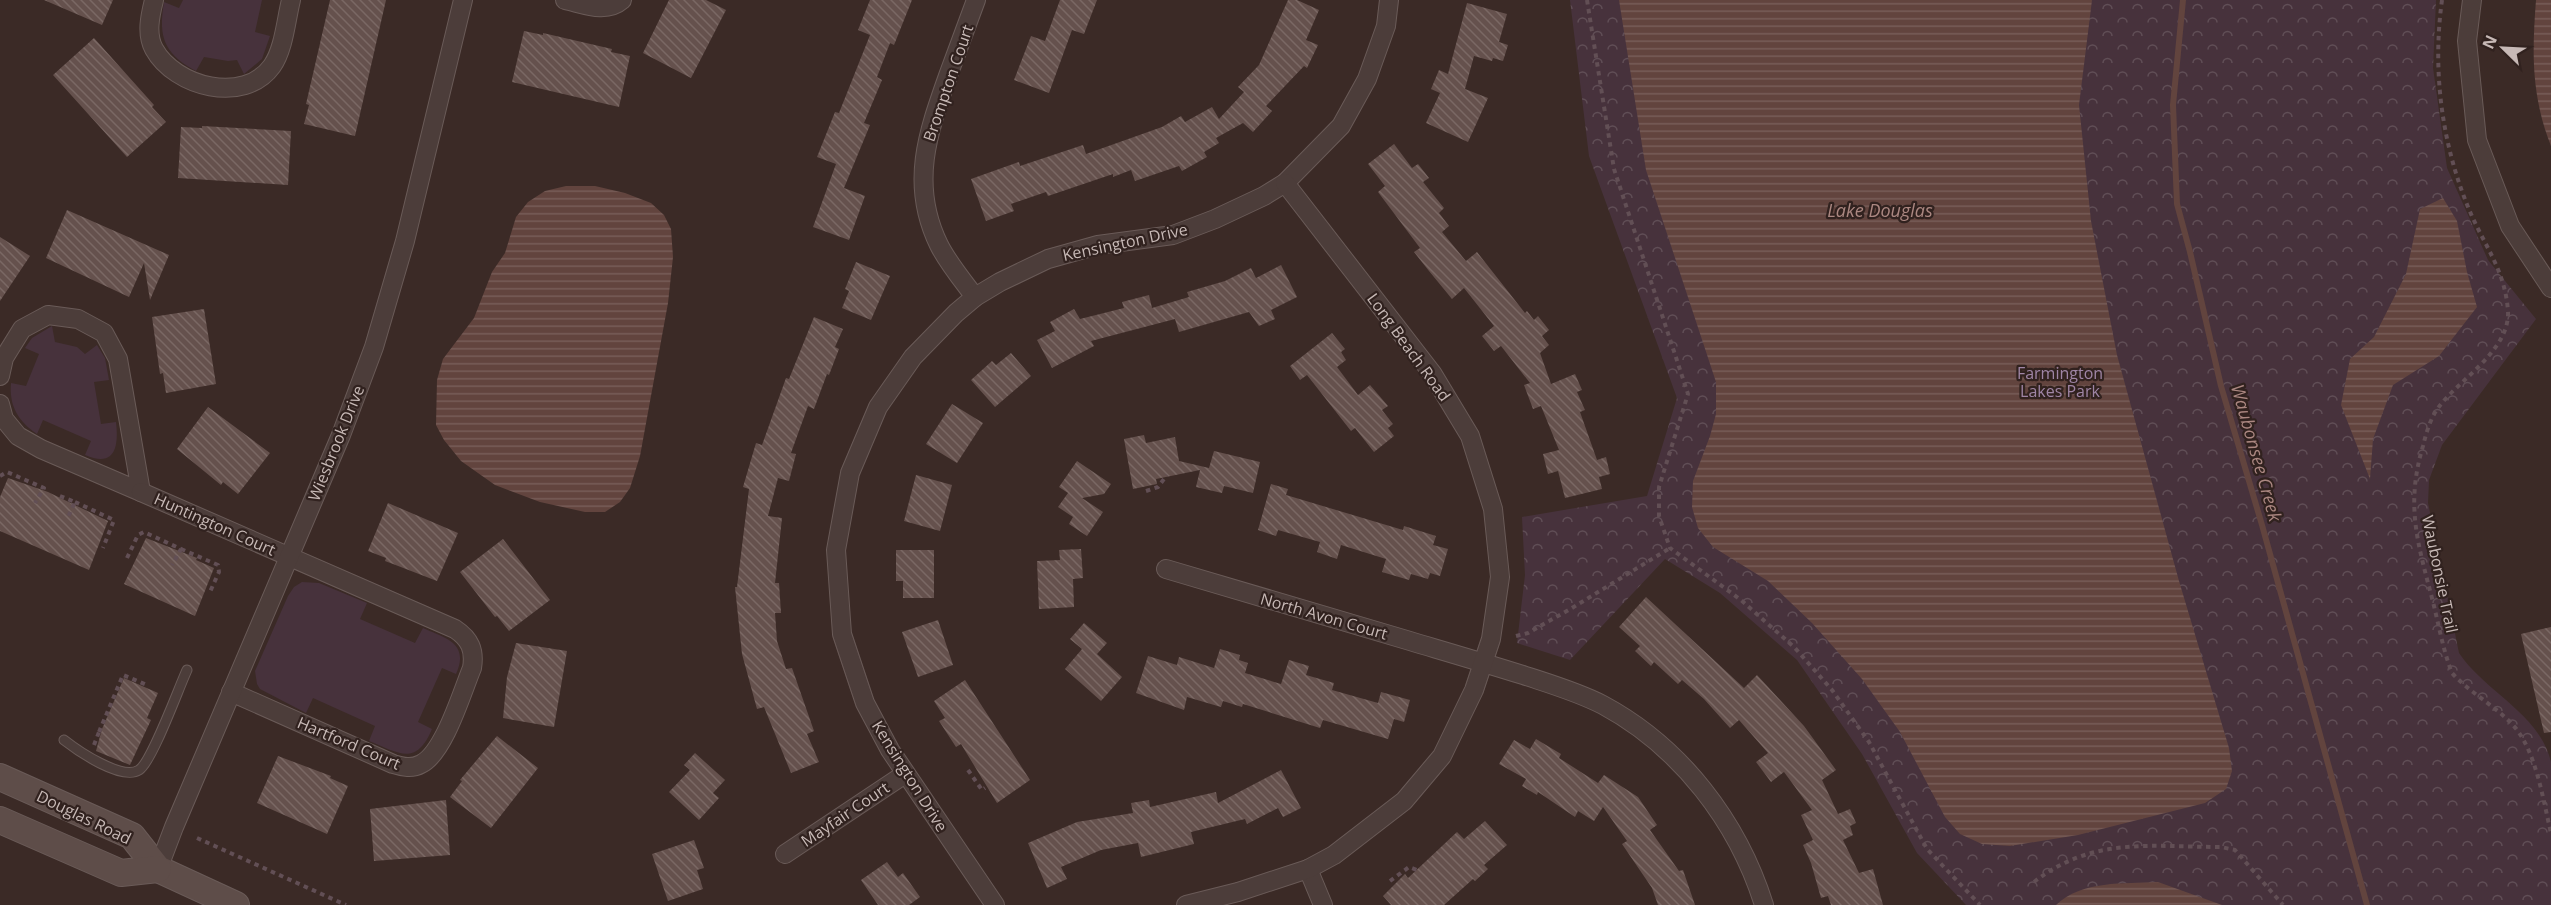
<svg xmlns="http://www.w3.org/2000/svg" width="2551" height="905" font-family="'Open Sans',sans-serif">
  <defs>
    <pattern id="park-crowns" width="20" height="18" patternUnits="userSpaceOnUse" patternTransform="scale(1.5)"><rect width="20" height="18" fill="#47323c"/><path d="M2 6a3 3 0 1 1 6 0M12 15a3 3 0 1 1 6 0" fill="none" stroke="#604e56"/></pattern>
    <pattern id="water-rules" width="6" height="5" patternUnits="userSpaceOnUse" patternTransform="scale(1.5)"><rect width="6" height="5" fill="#62443e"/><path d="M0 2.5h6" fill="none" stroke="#775d58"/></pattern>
    <pattern id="building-back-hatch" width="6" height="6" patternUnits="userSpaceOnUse" patternTransform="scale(1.5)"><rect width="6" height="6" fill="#65514d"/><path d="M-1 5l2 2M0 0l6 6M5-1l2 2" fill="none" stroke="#7a6864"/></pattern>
  </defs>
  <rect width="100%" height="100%" fill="#3b2a26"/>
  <g fill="#47323c">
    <path d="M183,0H262L255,32L270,36L262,59L244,74L237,60L228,61L204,57L196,71C164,54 158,37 164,2L179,8Z"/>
    <path d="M52,326L55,342L77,347L85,354L97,345L105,358L109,380L94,382L101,424L116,422C119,447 115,468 85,455L91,441L43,420L37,434C18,421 9,406 11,383L26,386L39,354L25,348L32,338Z"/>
    <path d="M302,582L319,583L367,603L360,619L415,643L423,628C445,638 470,643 456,674L442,668L418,722L432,729C416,767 399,753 369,741L375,726L313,698L306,713L260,689L257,684L255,671L288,596L294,587Z"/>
  </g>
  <path fill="url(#park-crowns)" d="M1570,0H2436L2433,68L2447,168L2488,260L2536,319L2442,445L2429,480L2428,503L2459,653C2484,691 2540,714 2551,762V905H1966L1917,853L1862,754L1797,660L1720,593L1665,559L1570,660L1517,643L1525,575L1522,517L1647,496L1677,398L1589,156Z"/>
  <g fill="url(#water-rules)">
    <path d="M1619,0H2092L2079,105L2091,221L2117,355L2179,581L2229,748L2232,771L2226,789L2205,803L2078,835L2010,846L1982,844L1960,834L1945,817L1900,732L1862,679L1812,623L1768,581L1713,547L1698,528L1692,507L1693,481L1710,436L1716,414V382L1646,170Z"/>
    <path d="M2536,0H2551V146C2531,95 2532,53 2536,0Z"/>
    <path d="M566,186H595L625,193L651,203L664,215L671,229L673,257L668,303L640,456L630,488L620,502L605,512H585L540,502L495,485L461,461L444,440L436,425L437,380L443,359L474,318L492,272L505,253L516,217L528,202L545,191Z"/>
    <path d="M2443,198L2457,221L2467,272L2477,307L2439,356L2393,385L2373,439L2370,479L2341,405L2350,359L2374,337L2406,274L2420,209Z"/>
    <path d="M2158,882L2222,905H2056C2082,880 2124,884 2158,882Z"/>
  </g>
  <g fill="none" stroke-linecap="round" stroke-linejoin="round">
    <path stroke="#62443e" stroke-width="6" d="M2183,0L2173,105L2177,204L2190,252L2221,386L2262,525L2367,905"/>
  </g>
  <g fill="url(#building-back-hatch)">
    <path d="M44,0H113L102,25Z"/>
    <path d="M330,0H386L355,136L304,124L309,105L306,104Z"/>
    <path d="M669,0H706L726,10L691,78L643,53Z"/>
    <path d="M870,0H912L894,45L890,43L877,77L882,80L864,123L870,125L844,188L865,196L849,240L813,227L836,164L817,157L835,112L839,113L870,35L858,30Z"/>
    <path d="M1060,0H1097L1084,34L1072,30L1049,93L1014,80L1031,36L1045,41Z"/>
    <path d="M1288,0H1297L1319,10L1306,40L1318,45L1307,68L1304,66L1266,106L1272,111L1253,132L1243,123L1216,138L1219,143L1204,152L1207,157L1182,171L1179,166L1135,181L1131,170L1113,177V174L1048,196L1046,192L1011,204L1014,211L986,221L971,179L1019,162L1020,166L1083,145L1086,154L1162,127L1181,116L1185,122L1212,107L1219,119L1244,92L1238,87L1259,65Z"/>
    <path d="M1467,3L1507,14L1499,42L1508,45L1503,61L1493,58L1492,61L1474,56L1465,89L1488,98L1468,142L1426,123L1440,93L1431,89L1439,70L1448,74Z"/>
    <path d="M524,31L543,35V33L612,49L611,52L630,56L619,107L512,82Z"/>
    <path d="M94,38L154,105L152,107L166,122L127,157L53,75Z"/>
    <path d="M202,126L291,131L288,185L178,178L181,127L202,128Z"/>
    <path d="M1394,144L1412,168L1418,164L1429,178L1423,182L1444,208L1439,213L1449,226L1442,232L1466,261L1477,252L1525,313L1527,311L1534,320L1538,316L1549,330L1542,336L1549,345L1540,353L1551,384L1575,374L1582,390L1577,392L1585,410L1580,412L1597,460L1606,457L1610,474L1599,477L1602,489L1565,498L1558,471L1548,474L1543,454L1559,450L1541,406L1533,409L1524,385L1530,383L1501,346L1494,351L1482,336L1494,326L1464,288L1452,299L1429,271L1414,252L1420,248L1378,192L1385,186L1368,164Z"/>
    <path d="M67,210L169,255L150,300L144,263L129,297L46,258Z"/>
    <path d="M0,237L30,256L0,301Z"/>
    <path d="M856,262L890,276L871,320L842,308L849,291L845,289Z"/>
    <path d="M1281,265L1297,297L1271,310L1275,319L1259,326L1249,312L1179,332L1175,319L1091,341L1094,346L1052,368L1037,340L1055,331L1050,322L1074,309L1080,319L1124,308L1122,302L1149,295L1152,308L1189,297L1187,292L1225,281L1251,268L1256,278Z"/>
    <path d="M204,309L216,384L166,393L163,373L160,374L152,317Z"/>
    <path d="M814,317L843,329L835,347L839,349L829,375L827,374L814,409L808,406L791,453L796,454L789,481L778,478L768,516L782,518L775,583H779L781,613H775L777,641L786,669L792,668L814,731L807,734L819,762L791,773L764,707L757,709L742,654L735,587H737L749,489L743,487L756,443L762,445L786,378L789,379Z"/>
    <path d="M1332,333L1345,349L1341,352L1346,360L1337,367L1358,395L1370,385L1388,406L1382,410L1393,424L1388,428L1394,436L1374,452L1355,428L1351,431L1307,375L1300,380L1290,366Z"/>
    <path d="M1011,353L1031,376L995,407L971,380L992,361L996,365Z"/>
    <path d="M952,404L983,423L957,463L926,444Z"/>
    <path d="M208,407L270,453L238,494L223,482L221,485L177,449Z"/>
    <path d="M1144,435L1146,443L1175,437L1179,461L1209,468L1214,451L1260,462L1253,493L1224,486L1222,493L1196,487L1200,470L1156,479L1157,484L1133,489L1124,439Z"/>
    <path d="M1077,461L1111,484L1104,494L1082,498L1103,512L1087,536L1069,524L1073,517L1058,507L1068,493L1059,487Z"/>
    <path d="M916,475L952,485L940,531L904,521Z"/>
    <path d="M8,478L48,492L108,521L89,570L0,531V497Z"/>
    <path d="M1271,484L1288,489L1286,495L1403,530L1404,526L1436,536L1433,545L1448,549L1440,576L1430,573L1428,579L1411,574L1409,580L1382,572L1386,559L1341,545L1337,559L1317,552L1320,542L1278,530L1276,536L1258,530Z"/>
    <path d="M388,503L458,533L437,581L393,564L385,561L386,558L368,551Z"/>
    <path d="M146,538L197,558L196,560L214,568L195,616L124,584Z"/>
    <path d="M503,539L550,600L509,631L497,616L495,617L460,572Z"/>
    <path d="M1081,549L1083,578L1073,579L1074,607L1039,609L1037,561L1060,560L1059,550Z"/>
    <path d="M896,550H934V598H903V581H896Z"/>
    <path d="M1646,597L1744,688L1757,675L1804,726L1836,770L1822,780L1838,814L1850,809L1856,823L1850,826L1853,835L1843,840L1859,873L1873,869L1883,905H1831L1828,896L1821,898L1811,863L1803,845L1813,840L1801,815L1812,810L1784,772L1771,782L1756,762L1768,753L1739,720L1730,728L1704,699L1682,680L1678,684L1654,662L1651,666L1635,651L1640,646L1619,627Z"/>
    <path d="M938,620L953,665L918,677L902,632Z"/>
    <path d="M1084,623L1107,643L1097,654L1122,677L1101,701L1065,669L1082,649L1070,639Z"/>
    <path d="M2551,627V732L2544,733L2521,634Z"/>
    <path d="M516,643L567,651L554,727L503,718L507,677Z"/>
    <path d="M1220,649L1240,655L1239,660L1248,663L1245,673L1281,684L1289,660L1309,666L1306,675L1334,683L1332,690L1378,703L1381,692L1410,700L1404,722L1394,719L1388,739L1323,720L1320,728L1243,704L1242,707L1223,701L1221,707L1187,697L1184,710L1136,693L1148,656L1177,665L1179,657L1214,668Z"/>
    <path d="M124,678L158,693L147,718L151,720L130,765L96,751L102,729Z"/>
    <path d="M965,680L1030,780L997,803L961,744L956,747L939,721L945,718L934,701Z"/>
    <path d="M497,736L538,768L491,828L450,797L462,781L460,780Z"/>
    <path d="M1536,739L1561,754L1559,758L1598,783L1604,775L1638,797L1657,825L1650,830L1679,871L1683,870L1695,905H1658L1652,888L1622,844L1627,841L1603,807L1594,821L1578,811L1575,817L1538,792L1537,795L1522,786L1526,779L1499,764L1514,740L1530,749Z"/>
    <path d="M695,753L725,780L713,793L719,798L699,820L669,792L690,770L684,765Z"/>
    <path d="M278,756L331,776L330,778L348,786L327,834L257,803Z"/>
    <path d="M1281,770L1301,808L1283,817L1278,808L1247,824L1245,819L1191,832L1194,844L1141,857L1138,843L1101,850L1061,867L1067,879L1047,888L1028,843L1077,822L1133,813L1131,803L1149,800L1150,807L1216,792L1218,803Z"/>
    <path d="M446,800L450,855L374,861L370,809Z"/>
    <path d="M1485,821L1507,845L1484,865L1488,869L1475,881L1473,879L1444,905H1391L1383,896L1405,874L1408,878L1457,832L1464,839Z"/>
    <path d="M694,840L704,868L697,870L703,889L668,901L652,854Z"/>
    <path d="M887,862L898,877L903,873L920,897L909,905H878L861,880Z"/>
  </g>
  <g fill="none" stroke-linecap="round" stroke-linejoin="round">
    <g stroke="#6a5b58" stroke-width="11">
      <path id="lane" d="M64,740C78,751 122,781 139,770C152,762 179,687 187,670"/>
    </g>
    <g stroke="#6a5b58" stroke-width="20">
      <g id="street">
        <path d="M154,0C150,16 146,34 154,49C175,87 244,105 272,66C284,49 286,20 291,0"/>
        <path d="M565,0C584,4 606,14 622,0"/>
        <path d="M2472,0L2467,41L2477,140L2510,226L2551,288"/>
        <path d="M975,297C963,281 948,263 939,245C909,184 928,132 949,73C958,49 967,24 976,0"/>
        <path d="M0,376L4,358L22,329L48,315L78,319L104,333L118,359L141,492L41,449L18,436L4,419L0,404"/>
        <path d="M141,492L455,629C470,639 475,650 472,668C462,692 444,753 421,764C412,769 403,767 393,764L231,692"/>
        <path d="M1166,569C1247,593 1328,617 1410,641C1447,652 1485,663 1523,675C1550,684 1578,692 1603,705C1681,747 1738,822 1764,905"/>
        <path d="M785,854L905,774"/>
        <path d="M158,869L174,827L341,435L374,347L405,241L463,0"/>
        <path d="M1308,869L1323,905"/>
        <path d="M995,905L890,750L865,703L842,634L836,550L850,473L878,407L913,357L956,313L975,297L1000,282L1048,259L1098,245L1173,235L1215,219L1264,196L1285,183L1341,126L1367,79L1386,26L1389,0"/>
        <path d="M1186,905L1238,892L1308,869L1334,855L1404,801L1442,756L1474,690L1491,639L1500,577L1493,509L1470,436L1432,373L1285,183"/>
      </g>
    </g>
    <g stroke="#6a5b58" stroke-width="28">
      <g id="secondary">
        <path d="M0,777L132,836L158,869L236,905"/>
        <path d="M0,820L121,873L158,869"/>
      </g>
    </g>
    <g stroke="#624f55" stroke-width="4" stroke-dasharray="4.5 4.5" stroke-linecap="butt">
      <path d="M1587,0L1614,169L1688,394L1659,487V516L1670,548L1741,600L1795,648L1832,690L1869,742L1927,849L1980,905"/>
      <path d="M2442,0C2432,72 2442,147 2471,214C2486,248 2505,271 2508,311C2510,351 2458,380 2438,408C2430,419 2426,434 2423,446C2405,506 2418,544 2433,602C2439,626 2443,650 2452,673C2470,693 2494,705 2512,724C2536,749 2543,800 2551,833"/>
      <path d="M0,476L7,472L44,488L35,503"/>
      <path d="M1146,491L1158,487L1167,475"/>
      <path d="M60,496L75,502L67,519"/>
      <path d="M75,502L114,520L103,548"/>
      <path d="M181,549L218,565L219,572L209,594"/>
      <path d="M127,558L138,535L144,532L181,549L172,565"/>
      <path d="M1516,636L1528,633L1572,608L1670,548"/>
      <path d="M99,732L123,675L147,685"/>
      <path d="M94,745L99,732L102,733"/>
      <path d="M968,770L982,790L985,788"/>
      <path d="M197,838L346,905"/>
      <path d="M1390,881L1409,867L1417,870"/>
      <path d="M2034,882C2093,836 2152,847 2221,847L2235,850L2283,905"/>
    </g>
    <use href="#lane" stroke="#4c3d3a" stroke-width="9"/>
    <use href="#street" stroke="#4c3d3a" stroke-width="18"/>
    <use href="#secondary" stroke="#5e4d49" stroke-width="26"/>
  </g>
  <g text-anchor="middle" stroke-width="4.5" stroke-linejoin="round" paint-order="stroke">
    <g font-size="16" fill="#c7b9b6" stroke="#31221f">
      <text transform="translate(948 83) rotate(-71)" y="6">Brompton Court</text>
      <text transform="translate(1125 242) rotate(-12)" y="6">Kensington Drive</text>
      <text transform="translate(1409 347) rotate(54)" y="6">Long Beach Road</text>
      <text transform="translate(336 443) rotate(-68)" y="6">Wiesbrook Drive</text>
      <text transform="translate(215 524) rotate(24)" y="6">Huntington Court</text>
      <text transform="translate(2440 574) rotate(78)" y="6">Waubonsie Trail</text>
      <text transform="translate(1324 616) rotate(16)" y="6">North Avon Court</text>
      <text transform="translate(349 743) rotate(23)" y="6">Hartford Court</text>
      <text transform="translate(910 776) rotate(58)" y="6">Kensington Drive</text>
      <text transform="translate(845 814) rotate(-34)" y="6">Mayfair Court</text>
      <text transform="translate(84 817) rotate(26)" y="6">Douglas Road</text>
    </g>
    <g font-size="16" fill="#9f85a5" stroke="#31221f">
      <text x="2060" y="379">Farmington<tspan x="2060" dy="18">Lakes Park</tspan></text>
    </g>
    <g font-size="18" font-style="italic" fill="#ab8781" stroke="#31221f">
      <text x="1880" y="217">Lake Douglas</text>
      <text transform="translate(2256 453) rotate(74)" y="6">Waubonsee Creek</text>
    </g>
  </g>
  <g transform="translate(2503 48) rotate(294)" stroke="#31221f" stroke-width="4.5" paint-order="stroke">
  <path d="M0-4.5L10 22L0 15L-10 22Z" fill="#c7b9b6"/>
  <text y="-9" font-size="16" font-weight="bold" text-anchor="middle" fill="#c7b9b6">N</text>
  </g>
</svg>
